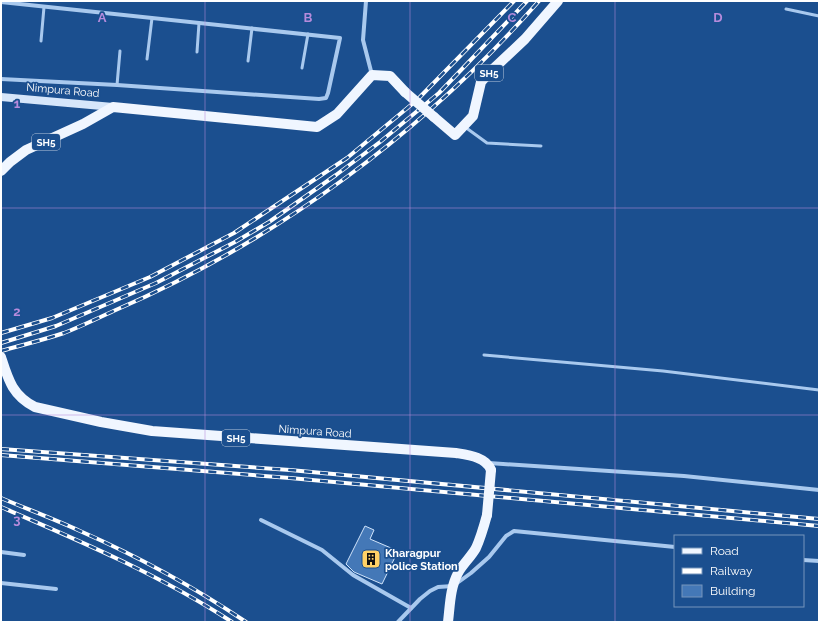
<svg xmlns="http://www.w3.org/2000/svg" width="820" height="623" font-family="Raleway,sans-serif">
  <rect width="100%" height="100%" fill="#1b4f8f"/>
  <path fill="#4478b7" stroke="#cfe3fa" d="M365,526L374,530L370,539L398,551L382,584L354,572L346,564Z"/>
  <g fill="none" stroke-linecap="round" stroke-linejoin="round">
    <g stroke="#a9c9ee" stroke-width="3">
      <path d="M786,9L819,16"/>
      <path d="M41,41L44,7"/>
      <path d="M197,52L199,23"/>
      <path d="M147,59L152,18"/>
      <path d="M248,61L252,28"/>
      <path d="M302,68L308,34"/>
      <path d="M117,85L120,51"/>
      <path d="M465,127L487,143L541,146"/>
      <path d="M484,355L663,371L819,390"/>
    </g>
    <g stroke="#a9c9ee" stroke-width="4">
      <path d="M366,1L363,40L372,75"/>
      <path d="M1,2L340,38L328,93L326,98L319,99L117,85L1,79"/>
      <path d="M489,463L684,476L819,490"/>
      <path d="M261,520L322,550L353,575L411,608"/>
      <path d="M1,552L24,555"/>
      <path d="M803,560L819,561"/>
      <path d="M1,583L56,589"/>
      <path d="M398,622L420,599L430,591L438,587L453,586L471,573L489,557L506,536L514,531L675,547"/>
    </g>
    <path stroke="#d6e6fa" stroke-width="8" d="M1,97L113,107"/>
    <g stroke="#f0f6ff" stroke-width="10">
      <path d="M434,117L455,135L473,116L481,82L490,72L525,39L558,1"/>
      <path d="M1,171L10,162L26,150L83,124L113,107L317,127L337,114L372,75L390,76L405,92"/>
      <path d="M1,357C8,379 12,395 35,407L101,422L152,431L456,453C468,455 486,457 491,470"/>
      <path d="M448,622C450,606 450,588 458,573C462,565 471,557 476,548C481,537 484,526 487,515"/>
    </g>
    <g stroke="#fff" stroke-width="4">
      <g id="rail">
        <path d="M1,333L52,318L150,277L234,233L347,158L417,100L514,1"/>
        <path d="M1,343L56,326L156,283L235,242L269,222L336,175L380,142L439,93L527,1"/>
        <path d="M1,351C22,345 43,340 64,333C82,326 100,317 118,309C277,240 424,132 539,1"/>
        <path d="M1,449L290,470L819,519"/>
        <path d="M1,455L290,478L819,526"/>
        <path d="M1,498C27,509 54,519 80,531C137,556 194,587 246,622"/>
        <path d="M1,507C80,541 160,575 232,622"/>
      </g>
    </g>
    <use href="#rail" stroke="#1b4f8f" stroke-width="2.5" stroke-dasharray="8" stroke-linecap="butt"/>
    <g stroke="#f0f6ff" stroke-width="10">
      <path d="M405,92L434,117"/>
      <path d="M487,515L491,470"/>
    </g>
  </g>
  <path fill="none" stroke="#b68bdc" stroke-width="1" stroke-opacity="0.55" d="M205,1V622M410,1V622M615,1V622M1,208H819M1,415H819"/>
  <defs>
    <g id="building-square" transform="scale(1)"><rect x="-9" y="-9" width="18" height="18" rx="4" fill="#ffd166" stroke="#1b4f8f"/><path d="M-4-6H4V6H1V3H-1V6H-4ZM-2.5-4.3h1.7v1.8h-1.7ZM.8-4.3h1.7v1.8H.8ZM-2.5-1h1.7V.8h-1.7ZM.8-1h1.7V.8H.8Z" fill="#111"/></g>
  </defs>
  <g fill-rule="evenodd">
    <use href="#building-square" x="371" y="559"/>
  </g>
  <g text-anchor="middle" stroke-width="3.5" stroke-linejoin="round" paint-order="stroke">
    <g fill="#1b4f8f" stroke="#bbcadd" stroke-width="1">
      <rect x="475" y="65" width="28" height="16" rx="3"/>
      <rect x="32" y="134" width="28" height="16" rx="3"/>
      <rect x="222" y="430" width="28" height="16" rx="3"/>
    </g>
    <g font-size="10" font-weight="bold" fill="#fff">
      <text x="489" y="77">SH5</text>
      <text x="46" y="146">SH5</text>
      <text x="236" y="442">SH5</text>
    </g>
    <g font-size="11" fill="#fff" stroke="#1b4f8f">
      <text transform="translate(63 90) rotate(5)" y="4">Nimpura Road</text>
      <text transform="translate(315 431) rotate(4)" y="4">Nimpura Road</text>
    </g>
    <g font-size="11" font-weight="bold" fill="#fff" stroke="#1b4f8f" text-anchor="start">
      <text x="385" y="557">Kharagpur<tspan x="385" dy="13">police Station</tspan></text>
    </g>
  </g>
  <g font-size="13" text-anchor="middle" font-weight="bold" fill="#b68bdc" stroke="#1b4f8f" stroke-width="3.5" stroke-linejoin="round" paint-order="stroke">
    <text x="102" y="22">A</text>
    <text x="308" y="22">B</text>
    <text x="512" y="22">C</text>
    <text x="718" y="22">D</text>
    <text x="17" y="108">1</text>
    <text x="17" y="316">2</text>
    <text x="17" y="524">3</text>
  </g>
  <rect width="820" height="623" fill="none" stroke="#ffffff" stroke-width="4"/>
  <rect x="674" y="535" width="130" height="72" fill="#1b4f8f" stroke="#7695bc"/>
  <rect x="682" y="548" width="20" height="6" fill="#f0f6ff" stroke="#7695bc"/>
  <text x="710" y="555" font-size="12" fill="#ffffff">Road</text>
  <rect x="682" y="568" width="20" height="6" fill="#ffffff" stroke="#7695bc"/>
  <text x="710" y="575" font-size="12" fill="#ffffff">Railway</text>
  <rect x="682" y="585" width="20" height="12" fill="#4478b7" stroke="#7695bc"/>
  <text x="710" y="595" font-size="12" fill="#ffffff">Building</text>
</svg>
